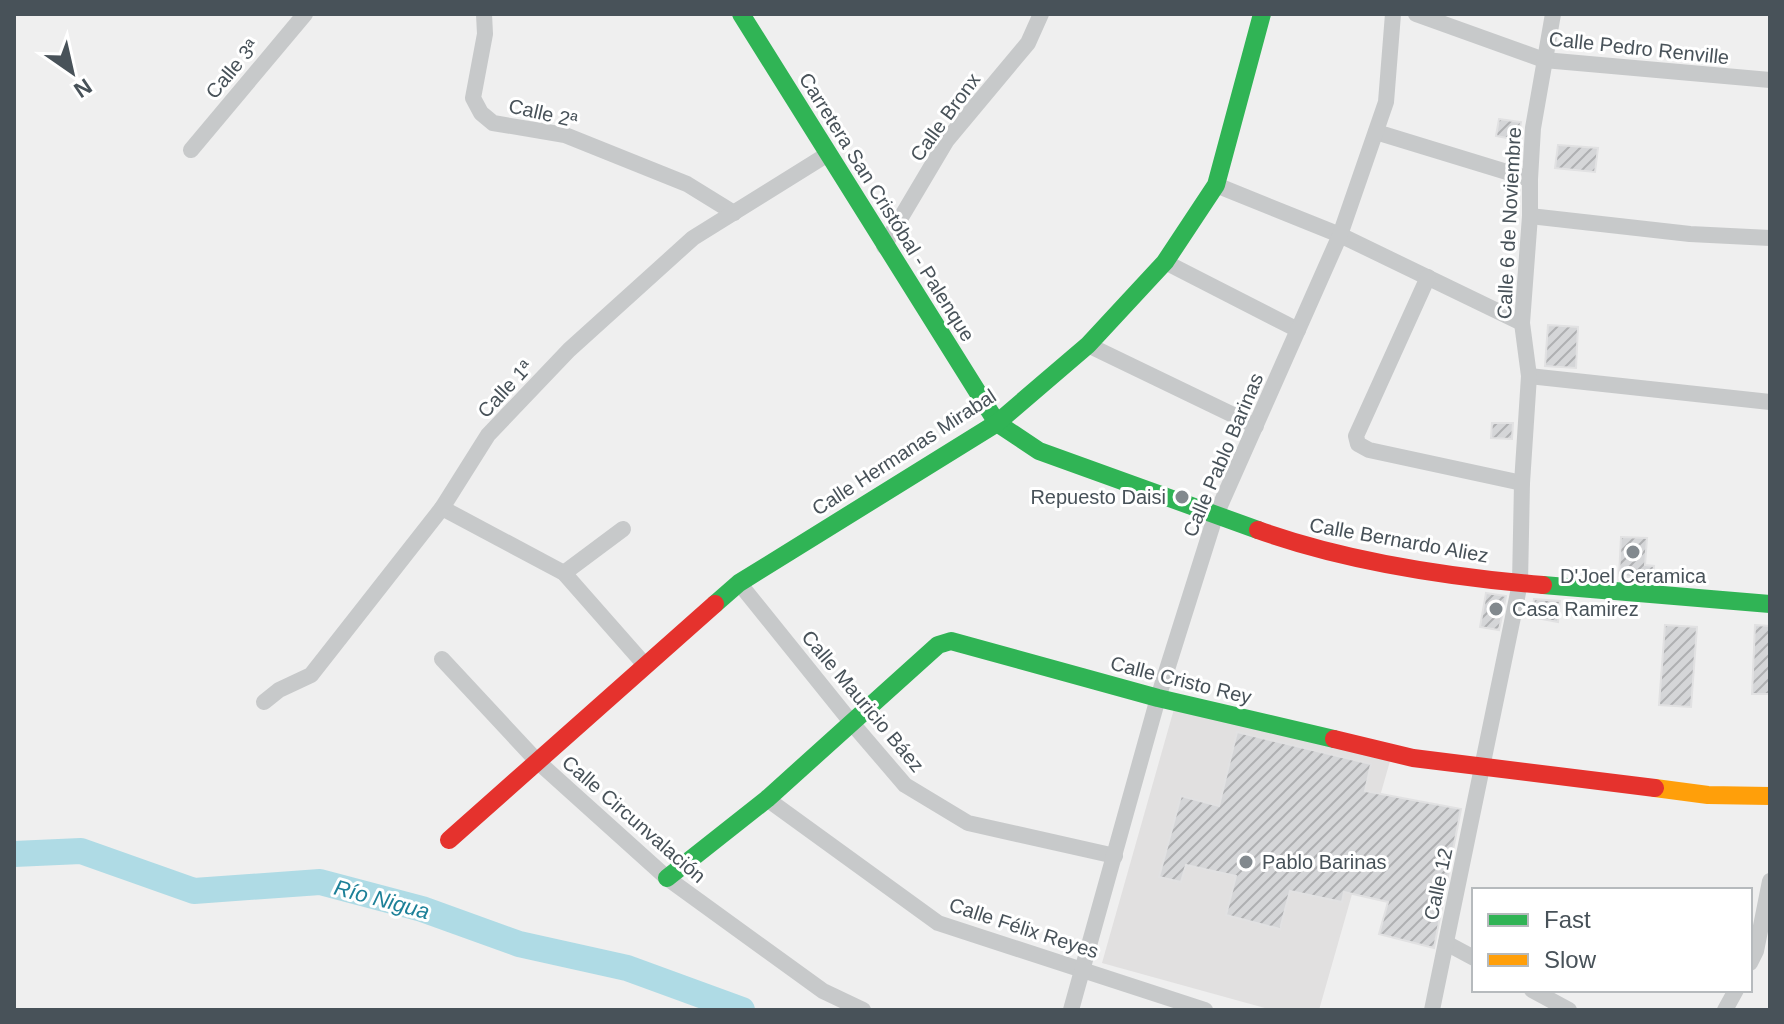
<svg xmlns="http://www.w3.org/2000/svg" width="1784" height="1024" font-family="Helvetica,sans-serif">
  <defs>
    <pattern id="building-hatch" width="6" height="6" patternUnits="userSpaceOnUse" patternTransform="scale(2)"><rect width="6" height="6" fill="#d5d6d8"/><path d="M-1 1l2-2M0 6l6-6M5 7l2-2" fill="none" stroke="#afb0b2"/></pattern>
  </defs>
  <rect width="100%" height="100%" fill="#efefef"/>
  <path fill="#e1e0e0" d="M1176,702L1390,761L1319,1010H1272L1102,963Z"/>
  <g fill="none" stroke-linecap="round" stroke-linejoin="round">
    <path stroke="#afdbe5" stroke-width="26" d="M14,854L81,851L194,891L320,882L422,909L519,944L627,968L742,1010"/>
  </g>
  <g fill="url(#building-hatch)" stroke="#e1e1e2" stroke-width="2">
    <path d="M1499,119L1521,122L1518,140L1496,136Z"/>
    <path d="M1558,145L1598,148L1595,172L1555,168Z"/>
    <path d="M1548,325L1578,327L1576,368L1545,366Z"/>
    <path d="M1492,423H1513L1512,439L1491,438Z"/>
    <path d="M1621,537L1647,538L1645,565L1654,566L1653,579L1619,576Z"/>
    <path d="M1486,593L1506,596L1499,630L1480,627Z"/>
    <path d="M1534,599L1560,601L1558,622L1531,617Z"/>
    <path d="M1665,625L1697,627L1691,707L1659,705Z"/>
    <path d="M1755,625L1770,626V694H1752Z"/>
    <path d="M1237,732L1371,764L1365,791L1461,809L1434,948L1379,934L1388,902L1344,892L1342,902L1290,891L1280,929L1226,915L1236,876L1186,865L1181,882L1159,877L1181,796L1219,806Z"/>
  </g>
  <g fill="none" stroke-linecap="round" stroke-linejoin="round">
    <g stroke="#c7c9ca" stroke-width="16">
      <path d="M484,14L485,34L473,98L481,113L493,123L565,135L687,184L734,213"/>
      <path d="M1416,14L1544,60L1770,80"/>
      <path d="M1376,132L1530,179"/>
      <path d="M191,150L305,14"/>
      <path d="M1216,185L1340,235L1522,323"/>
      <path d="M1530,216L1690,234L1770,238"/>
      <path d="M884,246L947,140L1028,43L1041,14"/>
      <path d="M1165,262L1298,330"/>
      <path d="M1428,277L1356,436L1358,444L1369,450L1522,483"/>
      <path d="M1088,345L1256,426"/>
      <path d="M1529,376L1770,402"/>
      <path d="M442,508L564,573L645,665"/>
      <path d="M564,573L623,529"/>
      <path d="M739,583L851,722L905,785L968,823L1115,856"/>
      <path d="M442,659L536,760L667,878L823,991L863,1010"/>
      <path d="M264,702L279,690L311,675L442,508L488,435L569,350L693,238L828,154"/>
      <path d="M767,799L938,923L1205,1010"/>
      <path d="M1446,943L1474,958"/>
      <path d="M1750,963L1756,951L1770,881"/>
      <path d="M1532,990L1569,1010"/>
      <path d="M1071,1010L1158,698L1215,517L1340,235L1386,102L1393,14"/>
      <path d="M1432,1010L1520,583L1522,483L1529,376L1522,323L1530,216V179L1533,128L1553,14"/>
      <path d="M1725,1010L1736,990"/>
    </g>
    <g stroke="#30b455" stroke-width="18">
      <path d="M741,14L997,423L1039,451L1258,530"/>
      <path d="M1543,585L1770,604"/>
      <path d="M715,604L739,583L997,423L1088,345L1165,262L1216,185L1262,14"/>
      <path d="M667,878L767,799L938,645L951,641L1158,698L1334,739"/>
    </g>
    <path stroke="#ff9f0a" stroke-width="18" d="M1655,788L1708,795L1770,796"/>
    <g stroke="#e5322d" stroke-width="18">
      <path d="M1258,530C1347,562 1449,577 1543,585"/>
      <path d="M1334,739L1413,758L1655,788"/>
      <path d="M449,840L715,604"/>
    </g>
  </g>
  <g fill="#82898e" stroke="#fff" stroke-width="3">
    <circle cx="1182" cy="497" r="8"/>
    <circle cx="1633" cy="552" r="8"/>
    <circle cx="1496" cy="609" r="8"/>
    <circle cx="1246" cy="862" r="8"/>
  </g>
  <g text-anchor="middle" stroke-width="6" stroke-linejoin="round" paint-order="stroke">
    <g font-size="20" fill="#485259" stroke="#fff">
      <text transform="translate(1639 48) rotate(6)" y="7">Calle Pedro Renville</text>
      <text transform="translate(232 69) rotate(-50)" y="7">Calle 3ª</text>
      <text transform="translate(543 113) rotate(13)" y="7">Calle 2ª</text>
      <text transform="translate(945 117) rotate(-54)" y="7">Calle Bronx</text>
      <text transform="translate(887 207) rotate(58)" y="7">Carretera San Cristóbal - Palenque</text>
      <text transform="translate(1509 223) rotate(-87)" y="7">Calle 6 de Noviembre</text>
      <text transform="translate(505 389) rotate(-47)" y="7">Calle 1ª</text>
      <text transform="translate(904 452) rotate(-33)" y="7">Calle Hermanas Mirabal</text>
      <text transform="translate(1223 455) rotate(-67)" y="7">Calle Pablo Barinas</text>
      <text transform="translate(1399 540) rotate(10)" y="7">Calle Bernardo Aliez</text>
      <text transform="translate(1181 680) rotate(14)" y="7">Calle Cristo Rey</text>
      <text transform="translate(863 701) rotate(50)" y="7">Calle Mauricio Báez</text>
      <text transform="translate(634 819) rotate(41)" y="7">Calle Circunvalación</text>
      <text transform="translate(1438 884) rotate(-78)" y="7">Calle 12</text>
      <text transform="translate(1024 928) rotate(18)" y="7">Calle Félix Reyes</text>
    </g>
    <g font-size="20" fill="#485259" stroke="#fff" text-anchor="start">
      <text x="1166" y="504" text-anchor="end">Repuesto Daisi</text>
      <text x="1633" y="583" text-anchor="middle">D'Joel Ceramica</text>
      <text x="1512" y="616">Casa Ramirez</text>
      <text x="1262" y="869">Pablo Barinas</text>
    </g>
    <g font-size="22" font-style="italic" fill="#1d8098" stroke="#fff">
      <text transform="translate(382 899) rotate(15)" y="8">Río Nigua</text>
    </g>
  </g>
  <rect width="1784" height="1024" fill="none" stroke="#485259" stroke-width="32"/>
  <rect x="1472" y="888" width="280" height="104" fill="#ffffff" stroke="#b6babd" stroke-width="2"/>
  <rect x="1488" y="914" width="40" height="12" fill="#30b455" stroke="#b6babd" stroke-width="2"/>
  <text x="1544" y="928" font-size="24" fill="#485259">Fast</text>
  <rect x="1488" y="954" width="40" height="12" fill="#ff9f0a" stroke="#b6babd" stroke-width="2"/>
  <text x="1544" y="968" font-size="24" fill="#485259">Slow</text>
  <g transform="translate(72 72) rotate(146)" stroke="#ffffff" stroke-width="6" paint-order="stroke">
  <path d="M0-6L14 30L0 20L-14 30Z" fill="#485259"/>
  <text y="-12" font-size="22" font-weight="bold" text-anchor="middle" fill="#485259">N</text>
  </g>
</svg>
